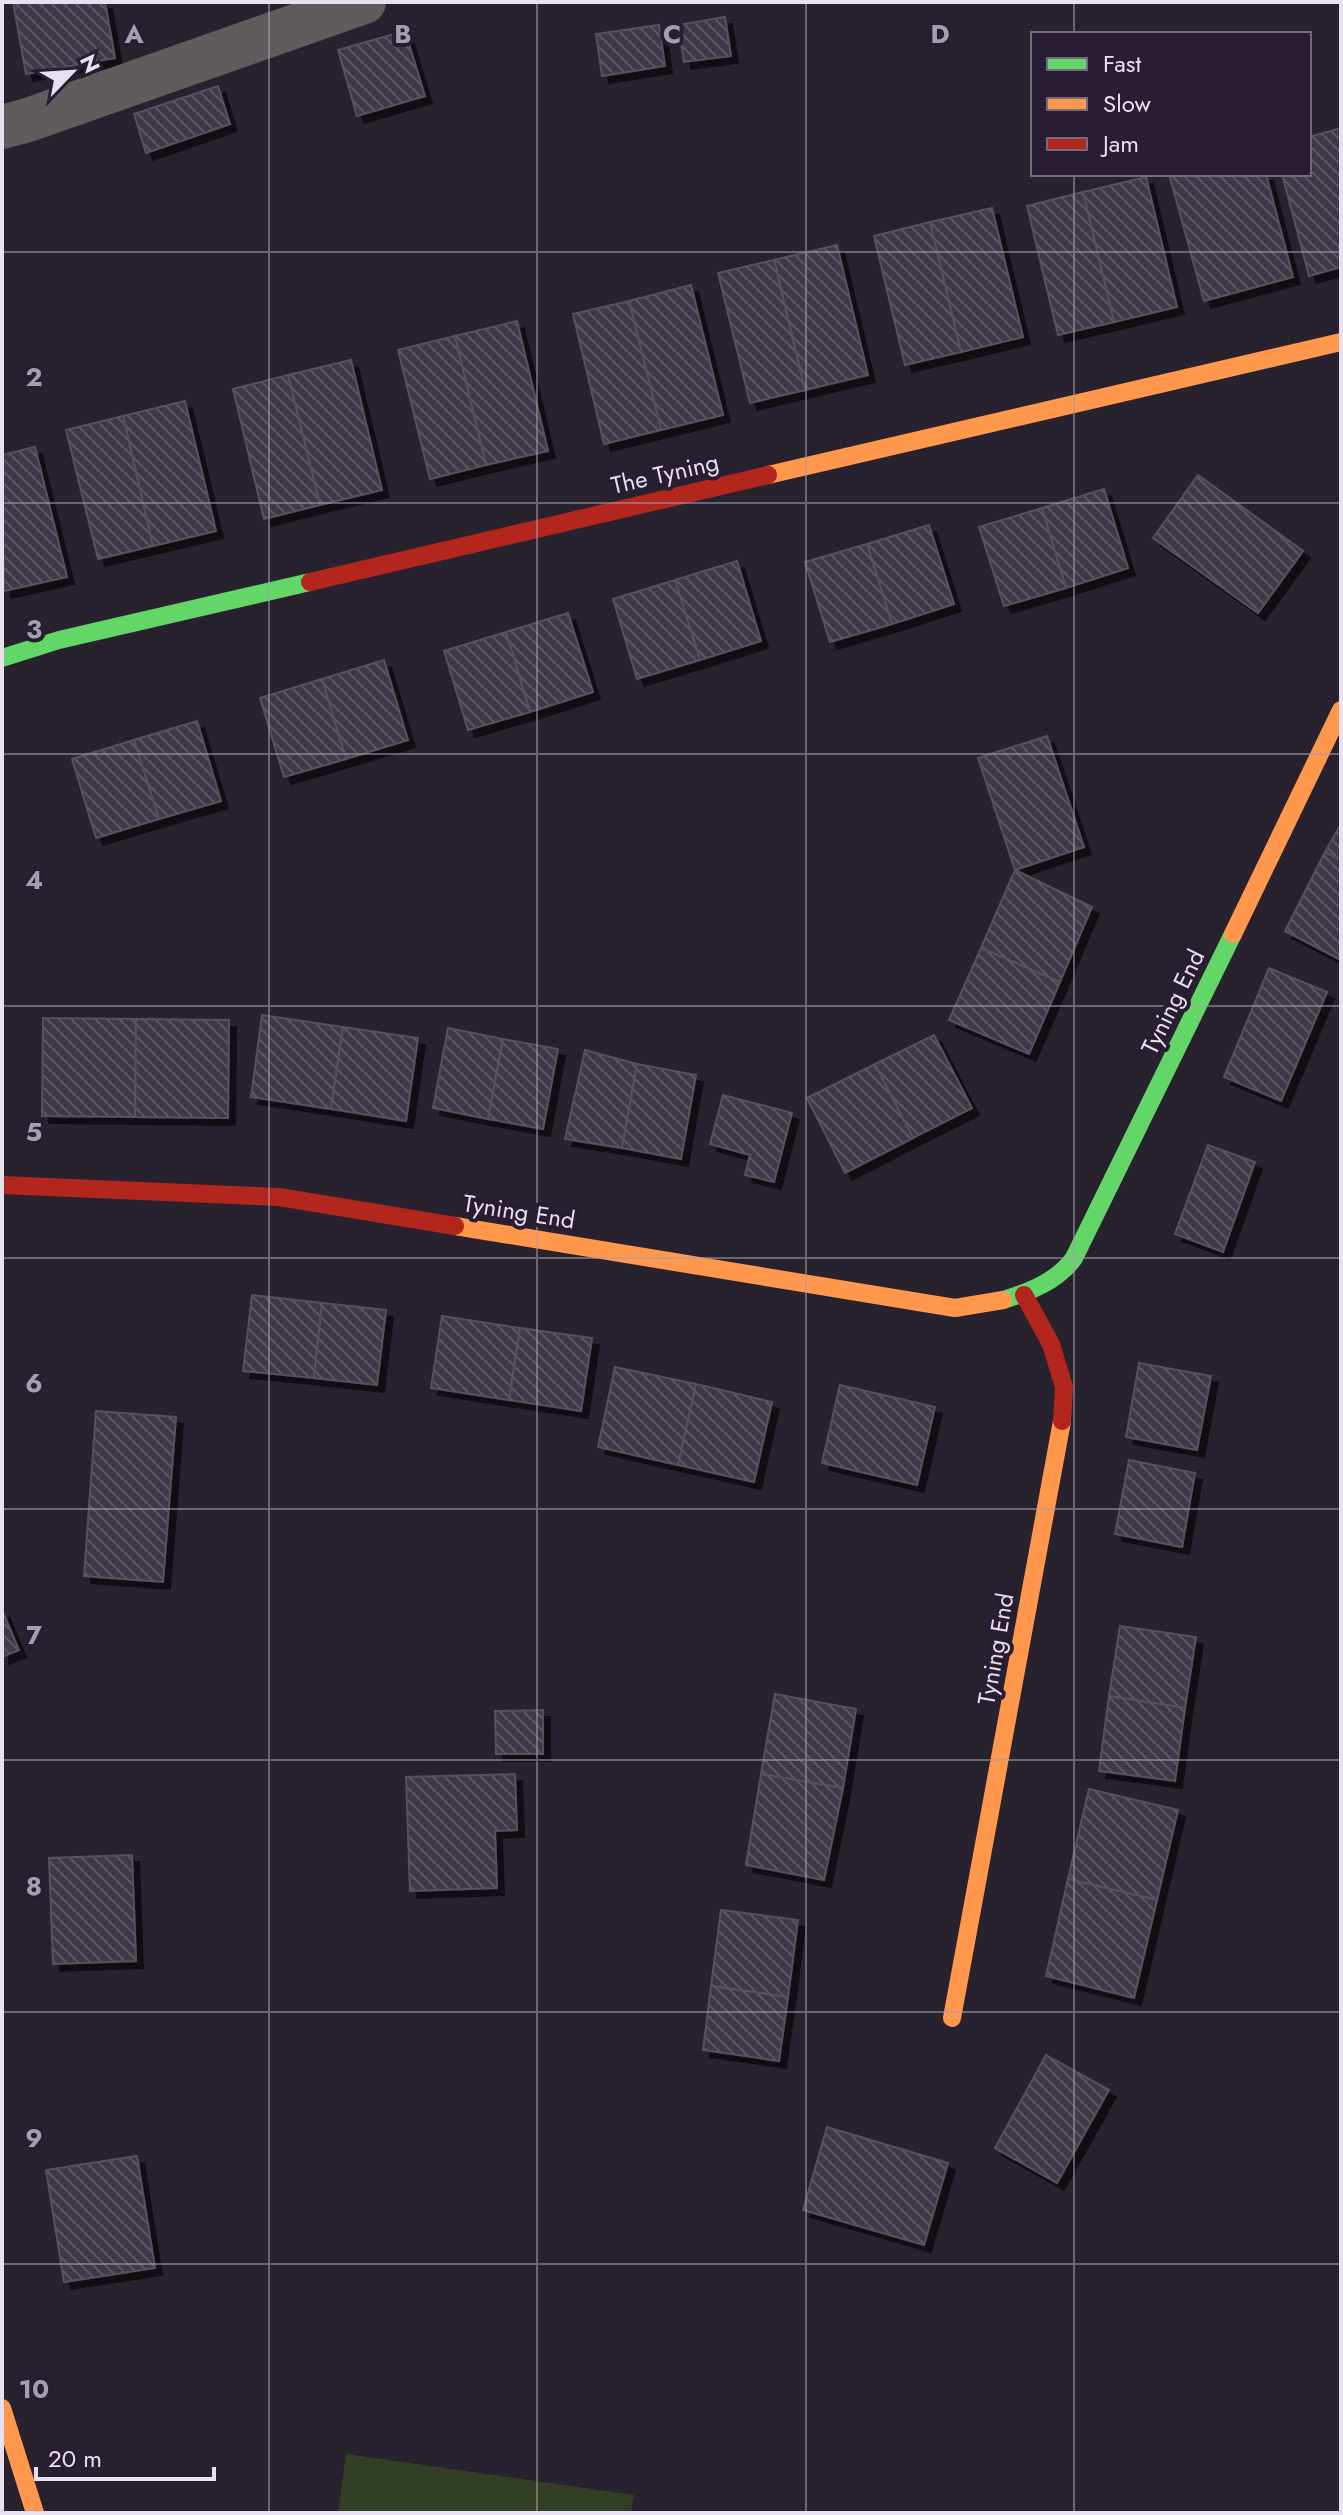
<svg xmlns="http://www.w3.org/2000/svg" width="1343" height="2515" font-family="Jost,sans-serif">
  <defs>
    <pattern id="building-back-hatch" width="6" height="6" patternUnits="userSpaceOnUse" patternTransform="scale(2)"><rect width="6" height="6" fill="#403847"/><path d="M-1 5l2 2M0 0l6 6M5-1l2 2" fill="none" stroke="#5c5462"/></pattern>
    <filter id="shadow"><feDropShadow dx="7" dy="7" stdDeviation="0" flood-color="#0009"/></filter>
  </defs>
  <rect width="100%" height="100%" fill="#28222e"/>
  <path fill="#323f24" d="M346,2454L634,2495L631,2513H338Z"/>
  <g fill="url(#building-back-hatch)" stroke="#56515c" stroke-width="2" filter="url(#shadow)">
    <path d="M13,2H105L115,58L26,74Z"/>
    <path d="M725,17L731,56L684,62L678,25Z"/>
    <path d="M659,25L665,66L602,76L596,34Z"/>
    <path d="M405,31L425,96L357,116L338,50Z"/>
    <path d="M218,86L230,124L146,153L134,114Z"/>
    <path d="M1341,128V267L1309,276L1282,174H1309V137Z"/>
    <path d="M1169,174H1266L1293,277L1204,301Z"/>
    <path d="M1146,177L1177,307L1114,322L1083,192Z"/>
    <path d="M1083,192L1114,322L1058,335L1027,206Z"/>
    <path d="M992,208L1023,337L961,352L930,222Z"/>
    <path d="M930,222L961,352L905,365L874,236Z"/>
    <path d="M837,245L868,375L805,390L774,260Z"/>
    <path d="M774,260L805,390L750,403L718,273Z"/>
    <path d="M691,285L723,415L661,430L629,301Z"/>
    <path d="M629,301L661,430L604,444L573,314Z"/>
    <path d="M517,321L548,451L486,465L455,336Z"/>
    <path d="M455,336L486,465L430,479L398,350Z"/>
    <path d="M351,360L382,490L320,505L288,375Z"/>
    <path d="M288,375L320,505L264,519L233,389Z"/>
    <path d="M185,401L216,531L153,546L123,416Z"/>
    <path d="M123,416L153,546L98,559L66,430Z"/>
    <path d="M35,447L67,577L4,591L2,455Z"/>
    <path d="M1198,475L1303,551L1258,613L1153,538Z"/>
    <path d="M1104,489L1128,568L1066,588L1042,508Z"/>
    <path d="M1042,508L1066,588L1004,606L979,527Z"/>
    <path d="M929,525L954,604L892,624L867,544Z"/>
    <path d="M867,544L892,624L830,642L805,562Z"/>
    <path d="M737,561L761,641L700,660L675,580Z"/>
    <path d="M675,580L700,660L637,679L613,599Z"/>
    <path d="M568,613L593,692L530,712L506,632Z"/>
    <path d="M506,632L530,712L468,730L444,651Z"/>
    <path d="M384,660L408,740L346,759L322,679Z"/>
    <path d="M322,679L346,759L284,777L260,698Z"/>
    <path d="M197,721L221,801L159,819L134,740Z"/>
    <path d="M1047,736L1084,847L1015,870L978,758Z"/>
    <path d="M134,740L159,819L96,838L72,759Z"/>
    <path d="M1341,824V860L1325,852Z"/>
    <path d="M1325,852L1341,860V960L1285,931Z"/>
    <path d="M1015,870L1092,907L1060,982L981,948Z"/>
    <path d="M981,948L1060,982L1029,1054L949,1020Z"/>
    <path d="M1269,968L1327,992L1281,1101L1224,1077Z"/>
    <path d="M262,1015L343,1027L331,1109L251,1097Z"/>
    <path d="M43,1018L136,1019L135,1117L42,1116Z"/>
    <path d="M136,1019L229,1020L228,1118L135,1117Z"/>
    <path d="M343,1027L418,1038L406,1121L331,1109Z"/>
    <path d="M448,1028L503,1039L488,1119L433,1108Z"/>
    <path d="M934,1035L972,1108L913,1138L875,1064Z"/>
    <path d="M503,1039L558,1049L543,1129L488,1119Z"/>
    <path d="M585,1050L637,1064L622,1148L565,1139Z"/>
    <path d="M637,1064L696,1075L681,1159L622,1148Z"/>
    <path d="M875,1064L913,1138L845,1173L807,1098Z"/>
    <path d="M723,1095L792,1113L774,1182L745,1175L750,1155L710,1144Z"/>
    <path d="M1208,1145L1255,1162L1223,1252L1175,1234Z"/>
    <path d="M252,1295L322,1303L314,1378L243,1371Z"/>
    <path d="M322,1303L386,1310L377,1385L314,1378Z"/>
    <path d="M442,1316L520,1328L509,1400L431,1388Z"/>
    <path d="M520,1328L592,1338L581,1411L509,1400Z"/>
    <path d="M1139,1363L1211,1376L1197,1450L1126,1437Z"/>
    <path d="M615,1367L696,1384L678,1465L598,1447Z"/>
    <path d="M696,1384L772,1402L754,1482L678,1465Z"/>
    <path d="M840,1385L935,1407L917,1485L822,1463Z"/>
    <path d="M96,1411L176,1417L163,1582L84,1576Z"/>
    <path d="M1129,1460L1195,1473L1182,1547L1115,1534Z"/>
    <path d="M2,1610L19,1650L2,1657Z"/>
    <path d="M1120,1626L1196,1637L1185,1708L1109,1696Z"/>
    <path d="M775,1694L856,1709L843,1788L761,1774Z"/>
    <path d="M1109,1696L1185,1708L1175,1781L1099,1771Z"/>
    <path d="M543,1710V1754H496L495,1711Z"/>
    <path d="M515,1774L517,1830L495,1831L497,1888L410,1891L406,1777Z"/>
    <path d="M761,1774L843,1788L824,1880L746,1865Z"/>
    <path d="M1089,1789L1178,1810L1157,1900L1068,1879Z"/>
    <path d="M132,1855L136,1961L53,1964L49,1858Z"/>
    <path d="M1068,1879L1157,1900L1134,1998L1046,1976Z"/>
    <path d="M721,1910L798,1920L788,1997L711,1986Z"/>
    <path d="M711,1986L788,1997L779,2061L703,2050Z"/>
    <path d="M1046,2055L1109,2090L1057,2183L995,2148Z"/>
    <path d="M827,2127L948,2163L924,2245L803,2210Z"/>
    <path d="M137,2156L155,2268L64,2282L46,2170Z"/>
  </g>
  <g fill="none" stroke-linecap="round" stroke-linejoin="round">
    <path stroke="#605c5e" stroke-width="44" d="M2,127L28,120L364,2"/>
    <g stroke="#63d668" stroke-width="18">
      <path d="M2,658L59,640L310,582"/>
      <path d="M1003,1300C1029,1292 1058,1281 1074,1258L1233,934"/>
    </g>
    <g stroke="#ff974d" stroke-width="18">
      <path d="M768,475L1341,342"/>
      <path d="M1233,934L1341,710"/>
      <path d="M455,1226L955,1308L1003,1300"/>
      <path d="M952,2018L1062,1421"/>
      <path d="M2,2408L35,2513"/>
    </g>
    <g stroke="#b3261e" stroke-width="18">
      <path d="M310,582L768,475"/>
      <path d="M2,1185L279,1197L455,1226"/>
      <path d="M1024,1295L1051,1344L1064,1387L1062,1421"/>
    </g>
  </g>
  <path fill="none" stroke="#a59eab" stroke-width="2" stroke-opacity="0.55" d="M269,2V2513M537,2V2513M806,2V2513M1074,2V34M1074,174V2513M2,252H1341M2,503H1341M2,754H1341M2,1006H1341M2,1258H1341M2,1509H1341M2,1760H1341M2,2012H1341M2,2264H1341"/>
  <g text-anchor="middle" stroke-width="8" stroke-linejoin="round" paint-order="stroke">
    <g font-size="24" fill="#e8e0ef" stroke="#291d33">
      <text transform="translate(665 474) rotate(-13)" y="8">The Tyning</text>
      <text transform="translate(1173 1002) rotate(-64)" y="8">Tyning End</text>
      <text transform="translate(519 1212) rotate(9)" y="8">Tyning End</text>
      <text transform="translate(996 1649) rotate(-80)" y="8">Tyning End</text>
    </g>
  </g>
  <g font-size="26" text-anchor="middle" font-weight="bold" fill="#a59eab" stroke="#291d33" stroke-width="8" stroke-linejoin="round" paint-order="stroke">
    <text x="134" y="43">A</text>
    <text x="403" y="43">B</text>
    <text x="672" y="43">C</text>
    <text x="940" y="43">D</text>
    <text x="34" y="386">2</text>
    <text x="34" y="638">3</text>
    <text x="34" y="889">4</text>
    <text x="34" y="1141">5</text>
    <text x="34" y="1392">6</text>
    <text x="34" y="1644">7</text>
    <text x="34" y="1895">8</text>
    <text x="34" y="2147">9</text>
    <text x="34" y="2398">10</text>
  </g>
  <rect width="1343" height="2515" fill="none" stroke="#e8e0ef" stroke-width="8"/>
  <rect x="1031" y="32" width="280" height="144" fill="#291d33" stroke="#756b7e" stroke-width="2"/>
  <rect x="1047" y="58" width="40" height="12" fill="#63d668" stroke="#756b7e" stroke-width="2"/>
  <text x="1103" y="72" font-size="24" fill="#e8e0ef">Fast</text>
  <rect x="1047" y="98" width="40" height="12" fill="#ff974d" stroke="#756b7e" stroke-width="2"/>
  <text x="1103" y="112" font-size="24" fill="#e8e0ef">Slow</text>
  <rect x="1047" y="138" width="40" height="12" fill="#b3261e" stroke="#756b7e" stroke-width="2"/>
  <text x="1103" y="152" font-size="24" fill="#e8e0ef">Jam</text>
  <g transform="translate(72 72) rotate(65)" stroke="#291d33" stroke-width="6" paint-order="stroke">
  <path d="M0-6L14 30L0 20L-14 30Z" fill="#e8e0ef"/>
  <text y="-12" font-size="22" font-weight="bold" text-anchor="middle" fill="#e8e0ef">N</text>
  </g>
  <path d="M36 2467v12h178v-12" fill="none" stroke="#e8e0ef" stroke-width="4"/>
  <text x="48" y="2467" font-size="24" fill="#e8e0ef" stroke="#291d33" stroke-width="6" paint-order="stroke">20 m</text>
</svg>
